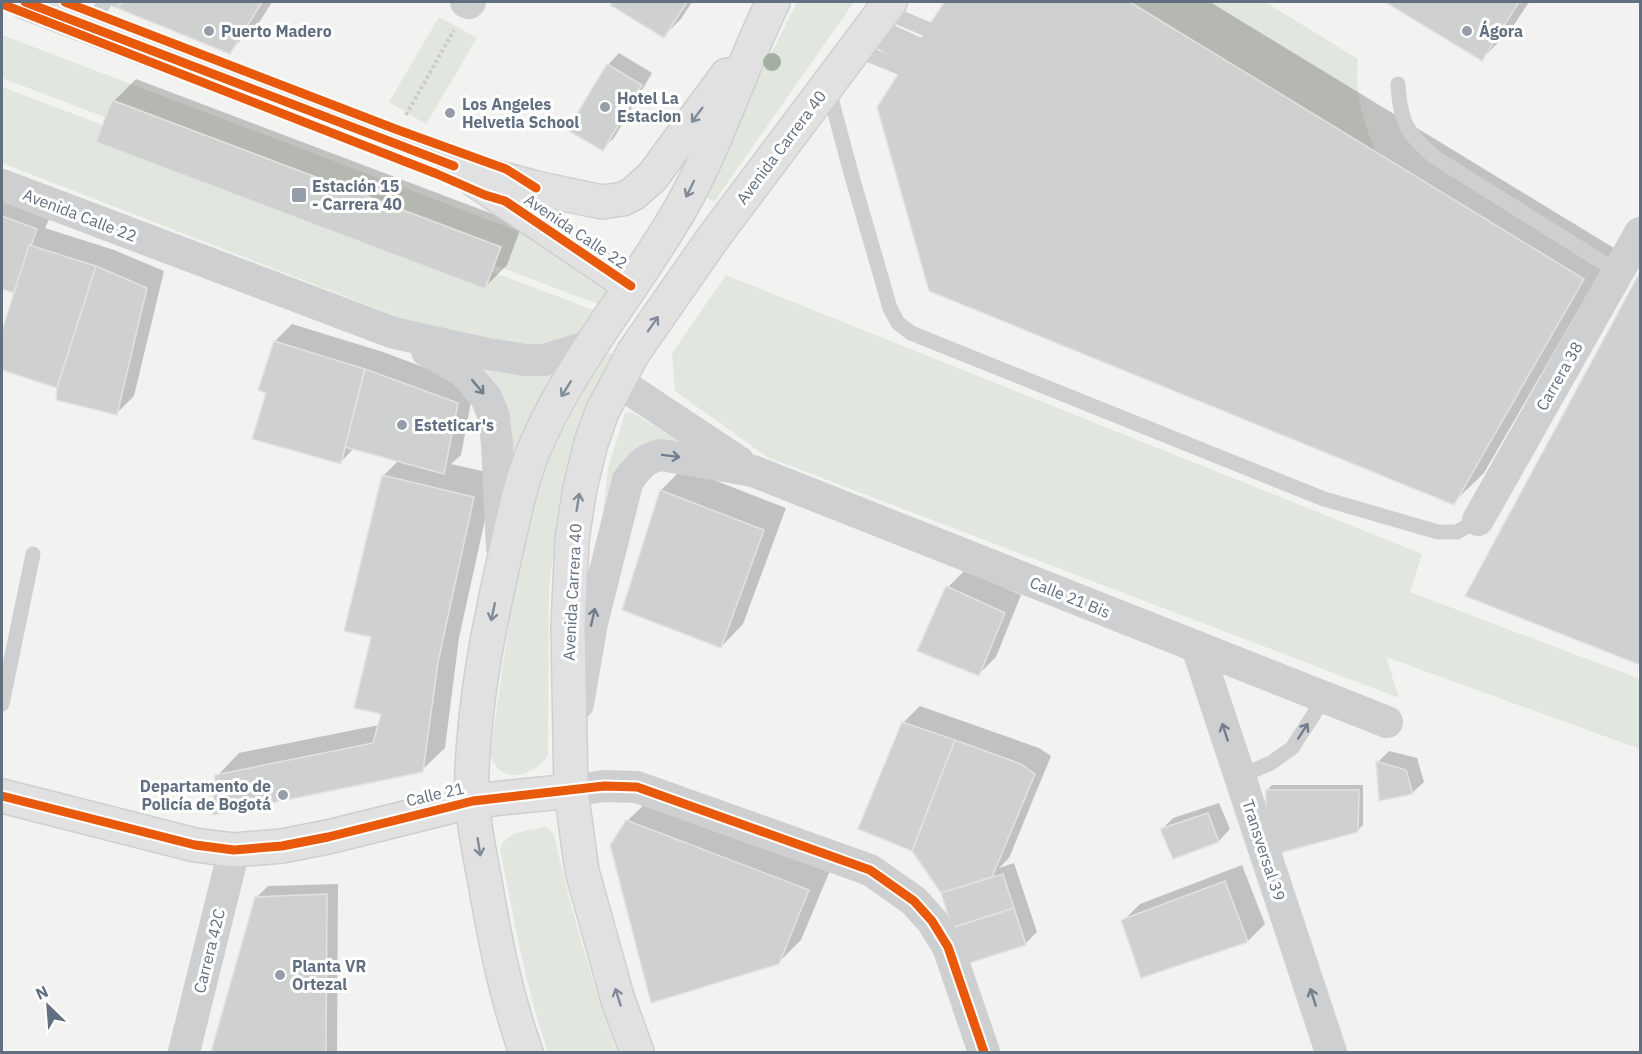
<svg xmlns="http://www.w3.org/2000/svg" width="1642" height="1054" font-family="'IBM Plex Sans',sans-serif">
  <rect width="100%" height="100%" fill="#f2f3f0"/>
  <g fill="#e1e6de">
    <path d="M797,2H854L714,202L706,197L738,120Z"/>
    <path d="M1130,2H1265L1358,59C1355,95 1362,119 1376,152Z"/>
    <path d="M439,17L477,38L426,124L389,102Z"/>
    <path d="M2,35L539,239L599,271L607,293L600,305L2,78Z"/>
    <path d="M2,87L596,311L578,344L557,353L419,325L2,163Z"/>
    <path d="M726,275L1422,554L1410,592L1640,679V749L1386,657L1399,698L767,457L675,391L672,353Z"/>
    <path d="M605,352L612,354L590,400L567,464L558,512L549,589L548,755C540,769 516,782 501,771C495,767 493,761 490,754L512,601L537,489L559,438Z"/>
    <path d="M469,364L561,369L514,456L511,439Z"/>
    <path d="M631,412L710,458L650,451L598,559L608,468L625,413Z"/>
    <path d="M544,827L549,829L554,835C571,910 591,979 617,1052H548C525,987 514,917 500,849C505,831 528,831 544,827Z"/>
  </g>
  <g fill="#0003">
    <path d="M107,2H272L260,21L229,52Z"/>
    <path d="M614,2H692L681,19L664,36L612,4Z"/>
    <path d="M946,2H1210L1614,248L1484,473L1453,503L879,107Z"/>
    <path d="M1388,2H1529L1512,28L1482,59Z"/>
    <path d="M619,53L652,73L614,138L602,149L608,65Z"/>
    <path d="M136,79L522,225L507,265L485,287L114,101Z"/>
    <path d="M2,193L53,211L45,228L114,250L164,271L134,396L116,414L59,387L2,369V336L16,292L2,287Z"/>
    <path d="M1640,275V663L1467,595Z"/>
    <path d="M292,324L383,352L474,386L461,455L451,464L495,474L459,638L445,748L422,770L217,776L239,753L379,725L382,713L373,636L383,476L399,460L354,448L340,463L268,392L275,341Z"/>
    <path d="M683,468L786,508L743,624L721,647L624,609L661,490Z"/>
    <path d="M965,570L1021,595L996,657L979,674L948,587Z"/>
    <path d="M920,706L1039,748L1051,756L1009,858L999,868L1014,863L1037,932L1025,944L964,963L943,892L903,723Z"/>
    <path d="M1389,751L1417,758L1424,782L1412,793L1378,762Z"/>
    <path d="M1272,785H1363V825L1357,831L1267,790Z"/>
    <path d="M650,799L831,868L801,940L778,963L627,821Z"/>
    <path d="M1219,803L1230,829L1219,841L1174,857L1162,829L1173,818Z"/>
    <path d="M1242,865L1265,924L1248,941L1123,921L1140,904Z"/>
    <path d="M338,884L337,1052H213L256,898L268,886Z"/>
  </g>
  <g fill="#cfd0d0" stroke="#e2e2e0" stroke-width="1.5">
    <path d="M102,2H122L117,8Z"/>
    <path d="M122,2H262L230,54L117,8Z"/>
    <path d="M612,2H687L664,38L610,5Z"/>
    <path d="M944,2H1130L1584,279L1454,505L929,291L877,107Z"/>
    <path d="M1385,2H1519L1482,61Z"/>
    <path d="M607,64L642,85L603,151L567,130Z"/>
    <path d="M112,100L501,247L485,289L96,142Z"/>
    <path d="M2,216L37,229L14,293L2,289Z"/>
    <path d="M29,245L96,266L57,388L2,370V331Z"/>
    <path d="M96,266L147,288L117,415L56,400L57,388Z"/>
    <path d="M1640,272V665L1465,596Z"/>
    <path d="M274,341L365,369L341,464L252,439L266,393L258,390Z"/>
    <path d="M365,369L458,403L444,474L345,447Z"/>
    <path d="M382,475L474,497L438,662L423,772L213,815L215,775L373,743L381,714L354,708L371,637L344,631Z"/>
    <path d="M660,490L764,530L721,648L622,610Z"/>
    <path d="M946,586L1005,613L979,676L917,651Z"/>
    <path d="M902,722L955,740L912,851L858,829Z"/>
    <path d="M955,740L1021,764L1035,774L992,877L941,893L912,851Z"/>
    <path d="M1376,761L1406,770L1413,794L1379,801Z"/>
    <path d="M1266,790H1359L1358,832L1276,854L1266,816Z"/>
    <path d="M1208,813L1219,842L1173,859L1160,829Z"/>
    <path d="M626,820L809,890L779,964L651,1003L610,845Z"/>
    <path d="M1003,874L1014,908L952,928L941,893Z"/>
    <path d="M1225,881L1248,942L1141,978L1121,920Z"/>
    <path d="M327,894L326,1052H211L255,897Z"/>
    <path d="M1014,908L1026,945L963,965L952,928Z"/>
  </g>
  <g fill="none" stroke-linecap="round" stroke-linejoin="round">
    <g stroke="#ced0d0" stroke-width="36">
      <g id="secondary">
        <path d="M25,2L454,166L536,188L602,202L623,199L633,194L653,176L727,75"/>
        <path d="M476,181L631,286"/>
        <path d="M2,796L195,845L234,850L282,846L328,837L473,801L571,791"/>
        <path d="M526,1052C506,997 495,940 485,882C478,846 470,807 472,770C475,701 487,636 502,569C513,522 520,477 541,434C578,354 637,284 681,208C718,142 740,69 773,2"/>
        <path d="M637,1052L618,1000L582,871L571,791L568,627L572,539L580,488L591,443L602,412L633,353L713,238L890,2"/>
      </g>
    </g>
    <path stroke="#cbcbcb" stroke-width="4" stroke-dasharray="3 3" stroke-linecap="butt" d="M406,115L454,30"/>
    <g stroke="#cecfd0" stroke-width="15">
      <path d="M884,11L927,29"/>
      <path d="M873,24L917,44"/>
      <path d="M91,27L104,3"/>
      <path d="M866,34L909,57"/>
      <path d="M855,49L902,68"/>
      <path d="M1398,84C1400,121 1407,135 1436,158L1618,272"/>
      <path d="M828,87L851,173L890,308L898,323L911,333L1324,499L1438,532H1457L1478,520"/>
      <path d="M2,704L33,554"/>
      <path d="M1240,776L1271,763L1292,748L1325,697"/>
    </g>
    <g stroke="#cecfd0" stroke-width="32">
      <path d="M466,2L469,3L470,2"/>
      <path d="M2,185L394,333L488,354L525,360H544L593,345"/>
      <path d="M427,351L463,371L486,397L494,417L497,444L502,548"/>
      <path d="M617,381L739,462"/>
      <path d="M1478,520L1640,233"/>
      <path d="M1197,647L1331,1052"/>
      <path d="M578,704L592,623L628,480C638,468 644,458 661,455L753,471L1387,722"/>
      <path d="M571,791L604,786L637,787L870,870L914,901L932,921L948,947L984,1052"/>
      <path d="M184,1052L234,850"/>
    </g>
    <use href="#secondary" stroke="#e1e1e2" stroke-width="33"/>
    <g stroke="#fff" stroke-width="13">
      <g id="cycleway">
        <path d="M25,2L454,166"/>
        <path d="M65,2L398,130L506,169L536,188"/>
        <path d="M2,4L437,174L485,195L505,201L631,286"/>
        <path d="M2,796L195,845L234,850L282,846L328,837L473,801L604,786L637,787L870,870L914,901L932,921L948,947L984,1052"/>
      </g>
    </g>
    <use href="#cycleway" stroke="#e8590c" stroke-width="9"/>
  </g>
  <circle fill="#a3afa1" cx="772" cy="62" r="9"/>
  <defs><path id="oneway-shaft" d="M-6 0H5M1.5-3L5.5 0L1.5 3" fill="none" stroke-width="1.6" stroke-linecap="round" stroke-linejoin="round" transform="scale(1.5)"/></defs>
  <g stroke="#828c99">
    <use href="#oneway-shaft" transform="translate(697 115) rotate(127)"/>
    <use href="#oneway-shaft" transform="translate(690 189) rotate(116)"/>
    <use href="#oneway-shaft" transform="translate(653 324) rotate(-55)"/>
    <use href="#oneway-shaft" transform="translate(566 389) rotate(122)"/>
    <use href="#oneway-shaft" transform="translate(578 502) rotate(-81)"/>
    <use href="#oneway-shaft" transform="translate(493 612) rotate(102)"/>
    <use href="#oneway-shaft" transform="translate(479 847) rotate(81)"/>
    <use href="#oneway-shaft" transform="translate(618 997) rotate(-107)"/>
  </g>
  <g stroke="#727d8d">
    <use href="#oneway-shaft" transform="translate(478 387) rotate(50)"/>
    <use href="#oneway-shaft" transform="translate(671 456) rotate(7)"/>
    <use href="#oneway-shaft" transform="translate(593 617) rotate(-77)"/>
    <use href="#oneway-shaft" transform="translate(1303 731) rotate(-57)"/>
    <use href="#oneway-shaft" transform="translate(1225 732) rotate(-108)"/>
    <use href="#oneway-shaft" transform="translate(1313 997) rotate(-108)"/>
  </g>
  <g fill="#949da8" stroke="#fff" stroke-width="2">
    <circle cx="209" cy="31" r="6"/>
    <circle cx="1467" cy="31" r="6"/>
    <circle cx="605" cy="107" r="6"/>
    <circle cx="450" cy="113" r="6"/>
    <rect x="291" y="187" width="16" height="16" rx="3"/>
    <circle cx="402" cy="425" r="6"/>
    <circle cx="283" cy="795" r="6"/>
    <circle cx="280" cy="975" r="6"/>
  </g>
  <g text-anchor="middle" stroke-width="6" stroke-linejoin="round" paint-order="stroke">
    <g font-size="16" font-weight="bold" fill="#626f81" stroke="#fff" text-anchor="start">
      <text x="221" y="37">Puerto Madero</text>
      <text x="1479" y="37">Ágora</text>
      <text x="617" y="104">Hotel La<tspan x="617" dy="18">Estacion</tspan></text>
      <text x="462" y="110">Los Angeles<tspan x="462" dy="18">Helvetia School</tspan></text>
      <text x="312" y="192">Estación 15<tspan x="312" dy="18">- Carrera 40</tspan></text>
      <text x="414" y="431">Esteticar's</text>
      <text x="271" y="792" text-anchor="end">Departamento de<tspan x="271" dy="18">Policía de Bogotá</tspan></text>
      <text x="292" y="972">Planta VR<tspan x="292" dy="18">Ortezal</tspan></text>
    </g>
    <g font-size="16" fill="#626f81" stroke="#fff">
      <text transform="translate(781 147) rotate(-53)" y="6">Avenida Carrera 40</text>
      <text transform="translate(80 215) rotate(21)" y="6">Avenida Calle 22</text>
      <text transform="translate(576 231) rotate(34)" y="6">Avenida Calle 22</text>
      <text transform="translate(1559 376) rotate(-60)" y="6">Carrera 38</text>
      <text transform="translate(572 592) rotate(-87)" y="6">Avenida Carrera 40</text>
      <text transform="translate(1070 597) rotate(22)" y="6">Calle 21 Bis</text>
      <text transform="translate(435 794) rotate(-13)" y="6">Calle 21</text>
      <text transform="translate(1264 850) rotate(72)" y="6">Transversal 39</text>
      <text transform="translate(209 951) rotate(-76)" y="6">Carrera 42C</text>
    </g>
  </g>
  <rect width="1642" height="1054" fill="none" stroke="#626f81" stroke-width="6"/>
  <g transform="translate(48 1006) rotate(335)" stroke="#ffffff" stroke-width="4.5" paint-order="stroke">
  <path d="M0-4.5L10 22L0 15L-10 22Z" fill="#626f81"/>
  <text y="-9" font-size="16" font-weight="bold" text-anchor="middle" fill="#626f81">N</text>
  </g>
</svg>
